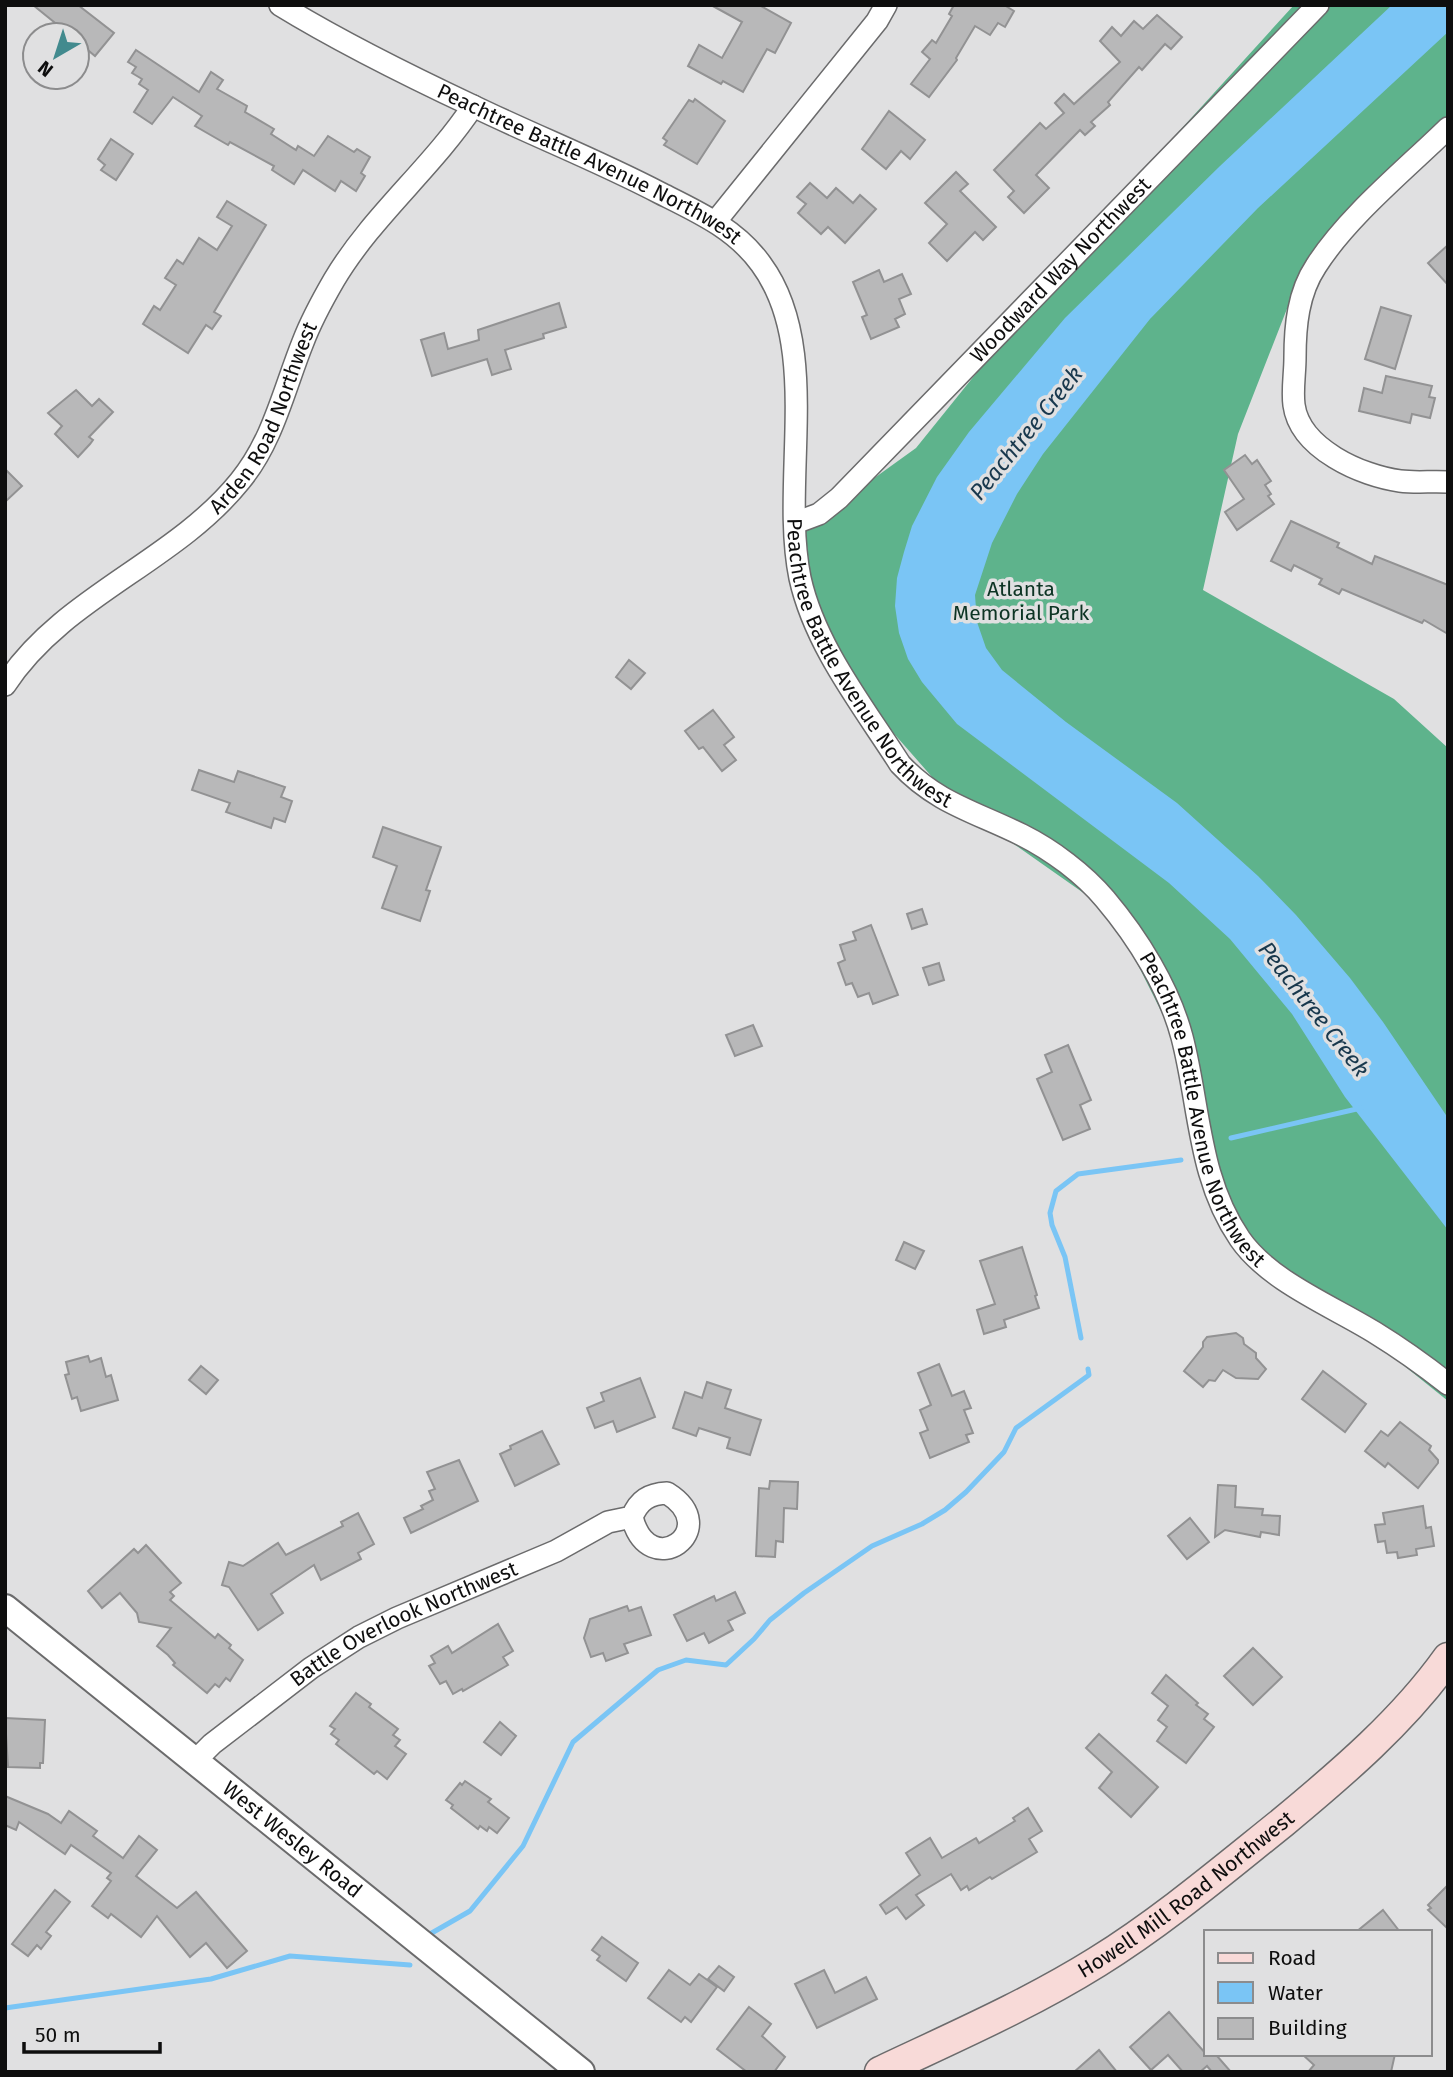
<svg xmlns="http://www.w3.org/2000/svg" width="1453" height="2077" font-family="'Fira Sans',sans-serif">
  <rect width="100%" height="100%" fill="#e0e0e1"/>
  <path fill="#5eb38c" d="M1294,5H1448V122L1299,278L1238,434L1203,590L1394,699L1448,748V1401L1239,1233L1165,1019L1112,913L954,802L818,647L805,528L916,448L1112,205Z"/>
  <path fill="#7ac5f5" d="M1392,5H1448V32L1258,208L1150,319L1043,454L1017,494L992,543L975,595L977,622L986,648L1002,670L1066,722L1177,803L1258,876L1296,915L1350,978L1383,1022L1448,1118V1230L1345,1097L1292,1014L1230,939L1169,883L957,724L922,682L908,659L899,633L895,606L897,578L904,552L912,526L937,477L969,432L1065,318L1220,166Z"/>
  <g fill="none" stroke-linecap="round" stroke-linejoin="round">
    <g stroke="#7ac5f5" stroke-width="5">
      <path d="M1231,1138L1361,1108"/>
      <path d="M1081,1338L1065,1257L1052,1225L1050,1213L1056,1191L1078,1174L1181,1160"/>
      <path d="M430,1934L470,1911L523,1846L573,1742L658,1670L686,1660L726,1665L754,1639L770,1620L804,1593L872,1546L922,1524L945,1510L966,1492L1004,1452L1016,1428L1089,1375L1088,1369"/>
      <path d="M5,2008L211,1979L290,1956L410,1965"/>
    </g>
  </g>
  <g fill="#b8b8b9" stroke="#929293" stroke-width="2">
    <path d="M33,5H78L114,33L95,56L77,41V35H70Z"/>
    <path d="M711,5H759L791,23L775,53L767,49L743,92L723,81L721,84L688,66L699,45L722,58L742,22Z"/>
    <path d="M954,5H1004L1014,11L1005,27L998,23L990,35L975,26L956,58L957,60L929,97L911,84L930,59L922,52L932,40L936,43L952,16L949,14Z"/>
    <path d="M1157,15L1182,37L1171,49L1165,44L1142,70L1139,67L1108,102L1110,105L1091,122L1095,126L1085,135L1080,130L1036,175L1049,188L1024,213L1008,197L1014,191L994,170L1040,123L1046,129L1064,113L1055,103L1064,94L1074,104L1120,62L1100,41L1112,27L1121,36L1134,21L1143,29Z"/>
    <path d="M136,50L199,92L211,72L223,80L217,89L247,106L245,112L274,129L271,134L296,150L298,146L314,156L328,136L354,152L357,149L370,157L361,173L365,176L356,191L341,181L335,191L303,170L294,184L272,170L274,166L230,142L228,145L195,126L202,116L173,97L152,124L134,112L148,90L139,84L142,79L132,73L136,67L128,62Z"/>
    <path d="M695,99L725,121L697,164L664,145L667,141L663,138L689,100L693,102Z"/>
    <path d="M889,111L925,140L910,159L901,151L886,169L862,149Z"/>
    <path d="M111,139L133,154L116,180L101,170L105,165L98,159Z"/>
    <path d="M956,172L968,184L960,191L996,227L983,240L975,232L947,261L929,243L947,224L925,203Z"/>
    <path d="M810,183L827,198L836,188L853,203L860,195L876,209L845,243L828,227L821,234L798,213L806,204L797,197Z"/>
    <path d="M227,201L266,225L214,312L221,316L212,329L206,325L188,353L143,324L154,306L160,310L176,285L165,278L177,260L183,264L199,238L217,250L232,226L217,217Z"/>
    <path d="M1448,245V285L1428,263Z"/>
    <path d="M879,270L884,282L902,274L911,294L899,299L905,314L895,319L899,327L871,339L862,317L867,315L853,282Z"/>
    <path d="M559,303L566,327L543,334L544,338L505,350L511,369L492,375L487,359L432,376L421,340L444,333L448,349L479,340L478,330Z"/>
    <path d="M1381,307L1411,316L1395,369L1365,359Z"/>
    <path d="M1386,376L1432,386L1429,397L1435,398L1430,418L1412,414L1410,423L1359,411L1364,388L1382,393Z"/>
    <path d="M76,390L92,406L99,399L113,412L89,437L93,440L90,444L78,457L55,434L62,426L48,413Z"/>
    <path d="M1245,455L1252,464L1257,460L1271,481L1265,485L1271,494L1268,496L1274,504L1237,530L1225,512L1244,499L1224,470Z"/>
    <path d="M5,469L22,486L5,502Z"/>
    <path d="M1291,521L1339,543L1337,547L1372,564L1375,556L1448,585V634L1424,620L1422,623L1342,589L1339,594L1319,584L1322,579L1294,565L1291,571L1271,561Z"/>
    <path d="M629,660L645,673L631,689L616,677Z"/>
    <path d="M713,710L734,737L724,745L736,760L722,771L703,747L699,749L685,731Z"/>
    <path d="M199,770L234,782L238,771L285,787L281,797L292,801L285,822L274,818L271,828L226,812L230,803L192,790Z"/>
    <path d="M383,827L441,847L426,890L430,891L420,921L382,908L397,866L373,857Z"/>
    <path d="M922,909L927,924L912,929L907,914Z"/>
    <path d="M871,925L898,995L873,1004L869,993L858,997L852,983L846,985L838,963L845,960L840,945L856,940L853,932Z"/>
    <path d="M939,963L944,980L929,985L923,968Z"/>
    <path d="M753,1025L762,1046L735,1056L726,1035Z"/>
    <path d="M1068,1045L1091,1100L1080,1105L1090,1129L1063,1140L1037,1079L1052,1072L1045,1055Z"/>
    <path d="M904,1242L924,1251L915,1269L896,1260Z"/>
    <path d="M1022,1247L1037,1295L1035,1296L1039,1308L1004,1320L1006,1327L984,1334L977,1310L995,1304L980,1261Z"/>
    <path d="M1236,1333L1243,1338L1244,1344L1256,1353V1358L1266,1369L1258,1379L1236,1378L1223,1370L1215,1381L1209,1380L1203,1387L1184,1371L1203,1347V1342L1207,1337Z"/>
    <path d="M88,1356L90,1362L101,1358L106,1377L111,1375L118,1400L81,1411L77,1397L72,1399L65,1375L69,1374L66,1362Z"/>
    <path d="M939,1364L952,1396L964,1391L971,1408L964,1410L973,1433L966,1435L969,1442L930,1458L920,1433L928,1430L920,1410L931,1405L918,1373Z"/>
    <path d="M201,1366L218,1380L206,1394L189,1380Z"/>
    <path d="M1323,1371L1366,1404L1345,1432L1302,1399Z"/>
    <path d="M640,1378L655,1417L617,1432L613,1421L595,1428L587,1408L604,1401L601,1393Z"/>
    <path d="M707,1382L731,1390L725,1408L761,1420L750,1455L727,1448L730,1438L699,1428L696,1436L673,1428L685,1392L702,1398Z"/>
    <path d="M1400,1422L1431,1446L1429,1450L1438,1460V1463L1418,1488L1388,1463L1385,1467L1365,1451L1381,1431L1388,1436Z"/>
    <path d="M542,1431L559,1464L515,1486L500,1454L511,1449L510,1446Z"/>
    <path d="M459,1460L478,1501L411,1533L404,1518L423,1509L421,1506L433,1500L429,1491L435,1489L427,1472Z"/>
    <path d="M770,1481L798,1482L797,1509L784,1508L783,1542L776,1541L775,1557L756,1556L759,1488L769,1489Z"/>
    <path d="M1218,1485L1236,1486L1235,1507L1263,1509L1262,1515L1280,1516L1279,1535L1261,1532L1260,1537L1225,1530L1215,1537Z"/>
    <path d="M1423,1506L1426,1528L1431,1527L1434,1546L1416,1549L1417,1555L1398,1558L1397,1552L1387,1553L1385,1541L1378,1542L1375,1525L1385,1524L1383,1513Z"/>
    <path d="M358,1513L374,1544L358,1553L361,1559L321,1580L314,1565L271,1594L283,1613L258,1630L229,1587L222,1585L229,1562L243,1566L278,1543L286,1555L343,1526L341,1522Z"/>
    <path d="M1190,1518L1209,1542L1187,1559L1168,1536Z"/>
    <path d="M146,1545L181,1583L170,1592L174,1596L170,1600L215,1638L218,1634L231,1645L229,1648L243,1660L230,1681L226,1678L219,1687L215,1684L207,1693L173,1665L175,1663L168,1655L157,1646L171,1628L139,1622L137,1613L120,1593L102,1608L88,1591L134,1549L138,1553Z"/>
    <path d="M735,1592L745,1613L728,1621L733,1630L709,1643L704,1633L687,1641L674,1615L714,1596L716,1601Z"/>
    <path d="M627,1606L629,1611L641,1607L651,1635L624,1644L628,1653L606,1661L603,1653L591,1657L584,1638L590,1619Z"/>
    <path d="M498,1624L513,1651L503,1657L508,1665L463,1691L462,1689L453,1694L446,1681L440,1684L429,1666L435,1663L431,1656L448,1646L452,1653Z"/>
    <path d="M1253,1648L1282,1677L1253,1705L1224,1676Z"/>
    <path d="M1166,1675L1198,1703L1196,1705L1208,1714L1204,1719L1214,1727L1186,1763L1157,1741L1167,1727L1158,1720L1168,1706L1152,1693Z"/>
    <path d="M356,1693L371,1704L369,1707L398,1729L393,1735L400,1740L395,1746L406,1754L387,1779L377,1771L374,1774L336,1744L339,1740L331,1734L335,1729L330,1726Z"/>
    <path d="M5,1718L45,1720L43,1763H40V1768L8,1767Z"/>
    <path d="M500,1722L516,1736L501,1755L484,1742Z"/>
    <path d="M1099,1734L1158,1787L1131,1817L1099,1788L1112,1772L1086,1748Z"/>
    <path d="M465,1781L491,1799L488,1802L509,1818L497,1833L489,1827L487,1831L480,1826L478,1829L451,1808L453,1805L446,1800L460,1783L462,1785Z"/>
    <path d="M5,1796L48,1814L61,1823L69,1811L97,1831L93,1836L123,1858L139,1836L157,1850L136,1876L177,1908L196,1892L247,1951L227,1968L206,1943L190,1957L157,1916L141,1937L111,1914L108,1918L92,1906L111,1881L107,1878L111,1873L71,1845L65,1854L19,1822L16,1830L5,1825Z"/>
    <path d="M1028,1808L1042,1831L1029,1839L1037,1852L992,1879L990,1877L969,1890L967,1886L961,1890L951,1874L916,1895L924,1905L906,1919L897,1907L886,1914L880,1905L920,1875L906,1853L930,1838L942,1858L976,1838L979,1843L1015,1821L1013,1818Z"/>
    <path d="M1448,1885V1929L1428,1910L1431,1908L1428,1905Z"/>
    <path d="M55,1890L70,1902L46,1932L51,1936L41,1949L37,1945L28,1956L12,1944Z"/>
    <path d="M1383,1910L1400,1932H1356Z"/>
    <path d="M602,1937L638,1963L626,1981L597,1960L600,1956L592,1950Z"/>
    <path d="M719,1966L734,1977L724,1991L708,1979Z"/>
    <path d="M669,1970L690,1985L699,1974L717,1987L691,2022L685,2017L681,2022L648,1998Z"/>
    <path d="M824,1970L835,1993L866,1977L877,1999L817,2028L795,1984Z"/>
    <path d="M749,2007L771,2024L762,2036L785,2057L774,2072H747L717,2049Z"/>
    <path d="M1169,2012L1206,2054H1220L1217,2056L1231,2072H1212L1207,2066L1200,2072H1183L1168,2055L1151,2070L1130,2047Z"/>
    <path d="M1099,2050L1117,2072H1074Z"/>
    <path d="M1302,2054H1395L1391,2072H1308L1314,2065Z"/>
  </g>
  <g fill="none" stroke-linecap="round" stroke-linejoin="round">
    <g stroke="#6b6b6c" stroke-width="24">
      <g id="minor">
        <path id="s1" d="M280,5C342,43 407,75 473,106C535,136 599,161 660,193C698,212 736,229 761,264C823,348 780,480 800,578C815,646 863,706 900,764C936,803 976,812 1022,835C1052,850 1084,874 1105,899C1138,938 1169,988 1182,1037C1200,1106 1198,1178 1240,1239C1269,1281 1332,1306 1374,1332C1400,1348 1424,1365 1448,1384"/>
        <path d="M1448,128C1406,169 1347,217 1316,266C1298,293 1295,326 1295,358C1295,373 1292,390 1294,405C1300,449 1362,476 1400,481C1416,483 1432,481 1448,482"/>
        <path d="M716,221L877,21L886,5"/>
        <path id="s2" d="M795,523L819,514L839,498L1318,5"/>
        <path id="s3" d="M5,685C63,596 174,563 240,481C273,441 284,389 303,342C311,321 323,299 334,280C372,216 432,168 473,106"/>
        <path id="s4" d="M195,1761L212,1744L311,1668L359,1637L397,1618L556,1551L608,1522L632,1517C649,1584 725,1529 667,1493C649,1494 639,1500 632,1517"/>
      </g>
    </g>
    <g stroke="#6b6b6c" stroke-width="30">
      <g id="tertiary">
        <path id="s5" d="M5,1608L581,2072"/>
      </g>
    </g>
    <g stroke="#6b6b6c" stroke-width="33">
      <g id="secondary">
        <path id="s6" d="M880,2072C954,2037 1028,2005 1097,1962C1163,1921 1223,1870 1283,1822C1342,1773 1403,1721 1448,1658"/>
      </g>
    </g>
    <use href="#minor" stroke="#fff" stroke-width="21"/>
    <use href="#tertiary" stroke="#fff" stroke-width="26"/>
    <use href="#secondary" stroke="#f8dad8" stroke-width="30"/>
  </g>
  <g text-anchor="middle" stroke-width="7" stroke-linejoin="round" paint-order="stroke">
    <g font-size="21" fill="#0e0e0e" stroke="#e0e0e1">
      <text dy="7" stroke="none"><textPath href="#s1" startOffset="348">Peachtree Battle Avenue Northwest</textPath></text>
      <text dy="7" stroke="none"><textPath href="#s2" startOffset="369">Woodward Way Northwest</textPath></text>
      <text dy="7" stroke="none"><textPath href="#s3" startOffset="380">Arden Road Northwest</textPath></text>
      <text dy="7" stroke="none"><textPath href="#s1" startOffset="978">Peachtree Battle Avenue Northwest</textPath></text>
      <text dy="7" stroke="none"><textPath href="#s1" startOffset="1566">Peachtree Battle Avenue Northwest</textPath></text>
      <text dy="7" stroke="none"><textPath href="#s4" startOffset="252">Battle Overlook Northwest</textPath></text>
      <text dy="7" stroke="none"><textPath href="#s5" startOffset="369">West Wesley Road</textPath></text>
      <text dy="7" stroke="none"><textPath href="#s6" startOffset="355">Howell Mill Road Northwest</textPath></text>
    </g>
    <g font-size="21" fill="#0d3424" stroke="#e0e0e1">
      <text x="1021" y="596">Atlanta<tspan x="1021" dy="24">Memorial Park</tspan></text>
    </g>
    <g font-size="23" font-style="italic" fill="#18384d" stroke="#e0e0e1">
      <text transform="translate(1026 433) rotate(-51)" y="8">Peachtree Creek</text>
      <text transform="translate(1314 1009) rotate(52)" y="8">Peachtree Creek</text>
    </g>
  </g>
  <rect width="1453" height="2077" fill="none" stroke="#0e0e0e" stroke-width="14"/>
  <rect x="1204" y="1930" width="228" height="126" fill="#e0e0e1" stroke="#8c8c8d" stroke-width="2"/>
  <rect x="1218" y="1953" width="35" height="10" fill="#f8dad8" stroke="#8c8c8d" stroke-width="2"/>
  <text x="1268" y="1965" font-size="21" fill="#0e0e0e">Road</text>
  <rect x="1218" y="1982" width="35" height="21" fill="#7ac5f5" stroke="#8c8c8d" stroke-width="2"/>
  <text x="1268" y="2000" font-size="21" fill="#0e0e0e">Water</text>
  <rect x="1218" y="2018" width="35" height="21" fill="#b8b8b9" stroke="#8c8c8d" stroke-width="2"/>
  <text x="1268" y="2035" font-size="21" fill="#0e0e0e">Building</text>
  <g transform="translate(56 56) rotate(219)"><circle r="33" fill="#e0e0e1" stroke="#8c8c8d" stroke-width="2"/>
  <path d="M0-5L12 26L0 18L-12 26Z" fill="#428a8e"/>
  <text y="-10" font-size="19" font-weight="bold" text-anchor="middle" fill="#0e0e0e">N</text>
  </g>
  <path d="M24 2042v10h136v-10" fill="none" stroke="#0e0e0e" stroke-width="3.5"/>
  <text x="35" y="2042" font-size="21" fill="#0e0e0e" stroke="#e0e0e1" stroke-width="5" paint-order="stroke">50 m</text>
</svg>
